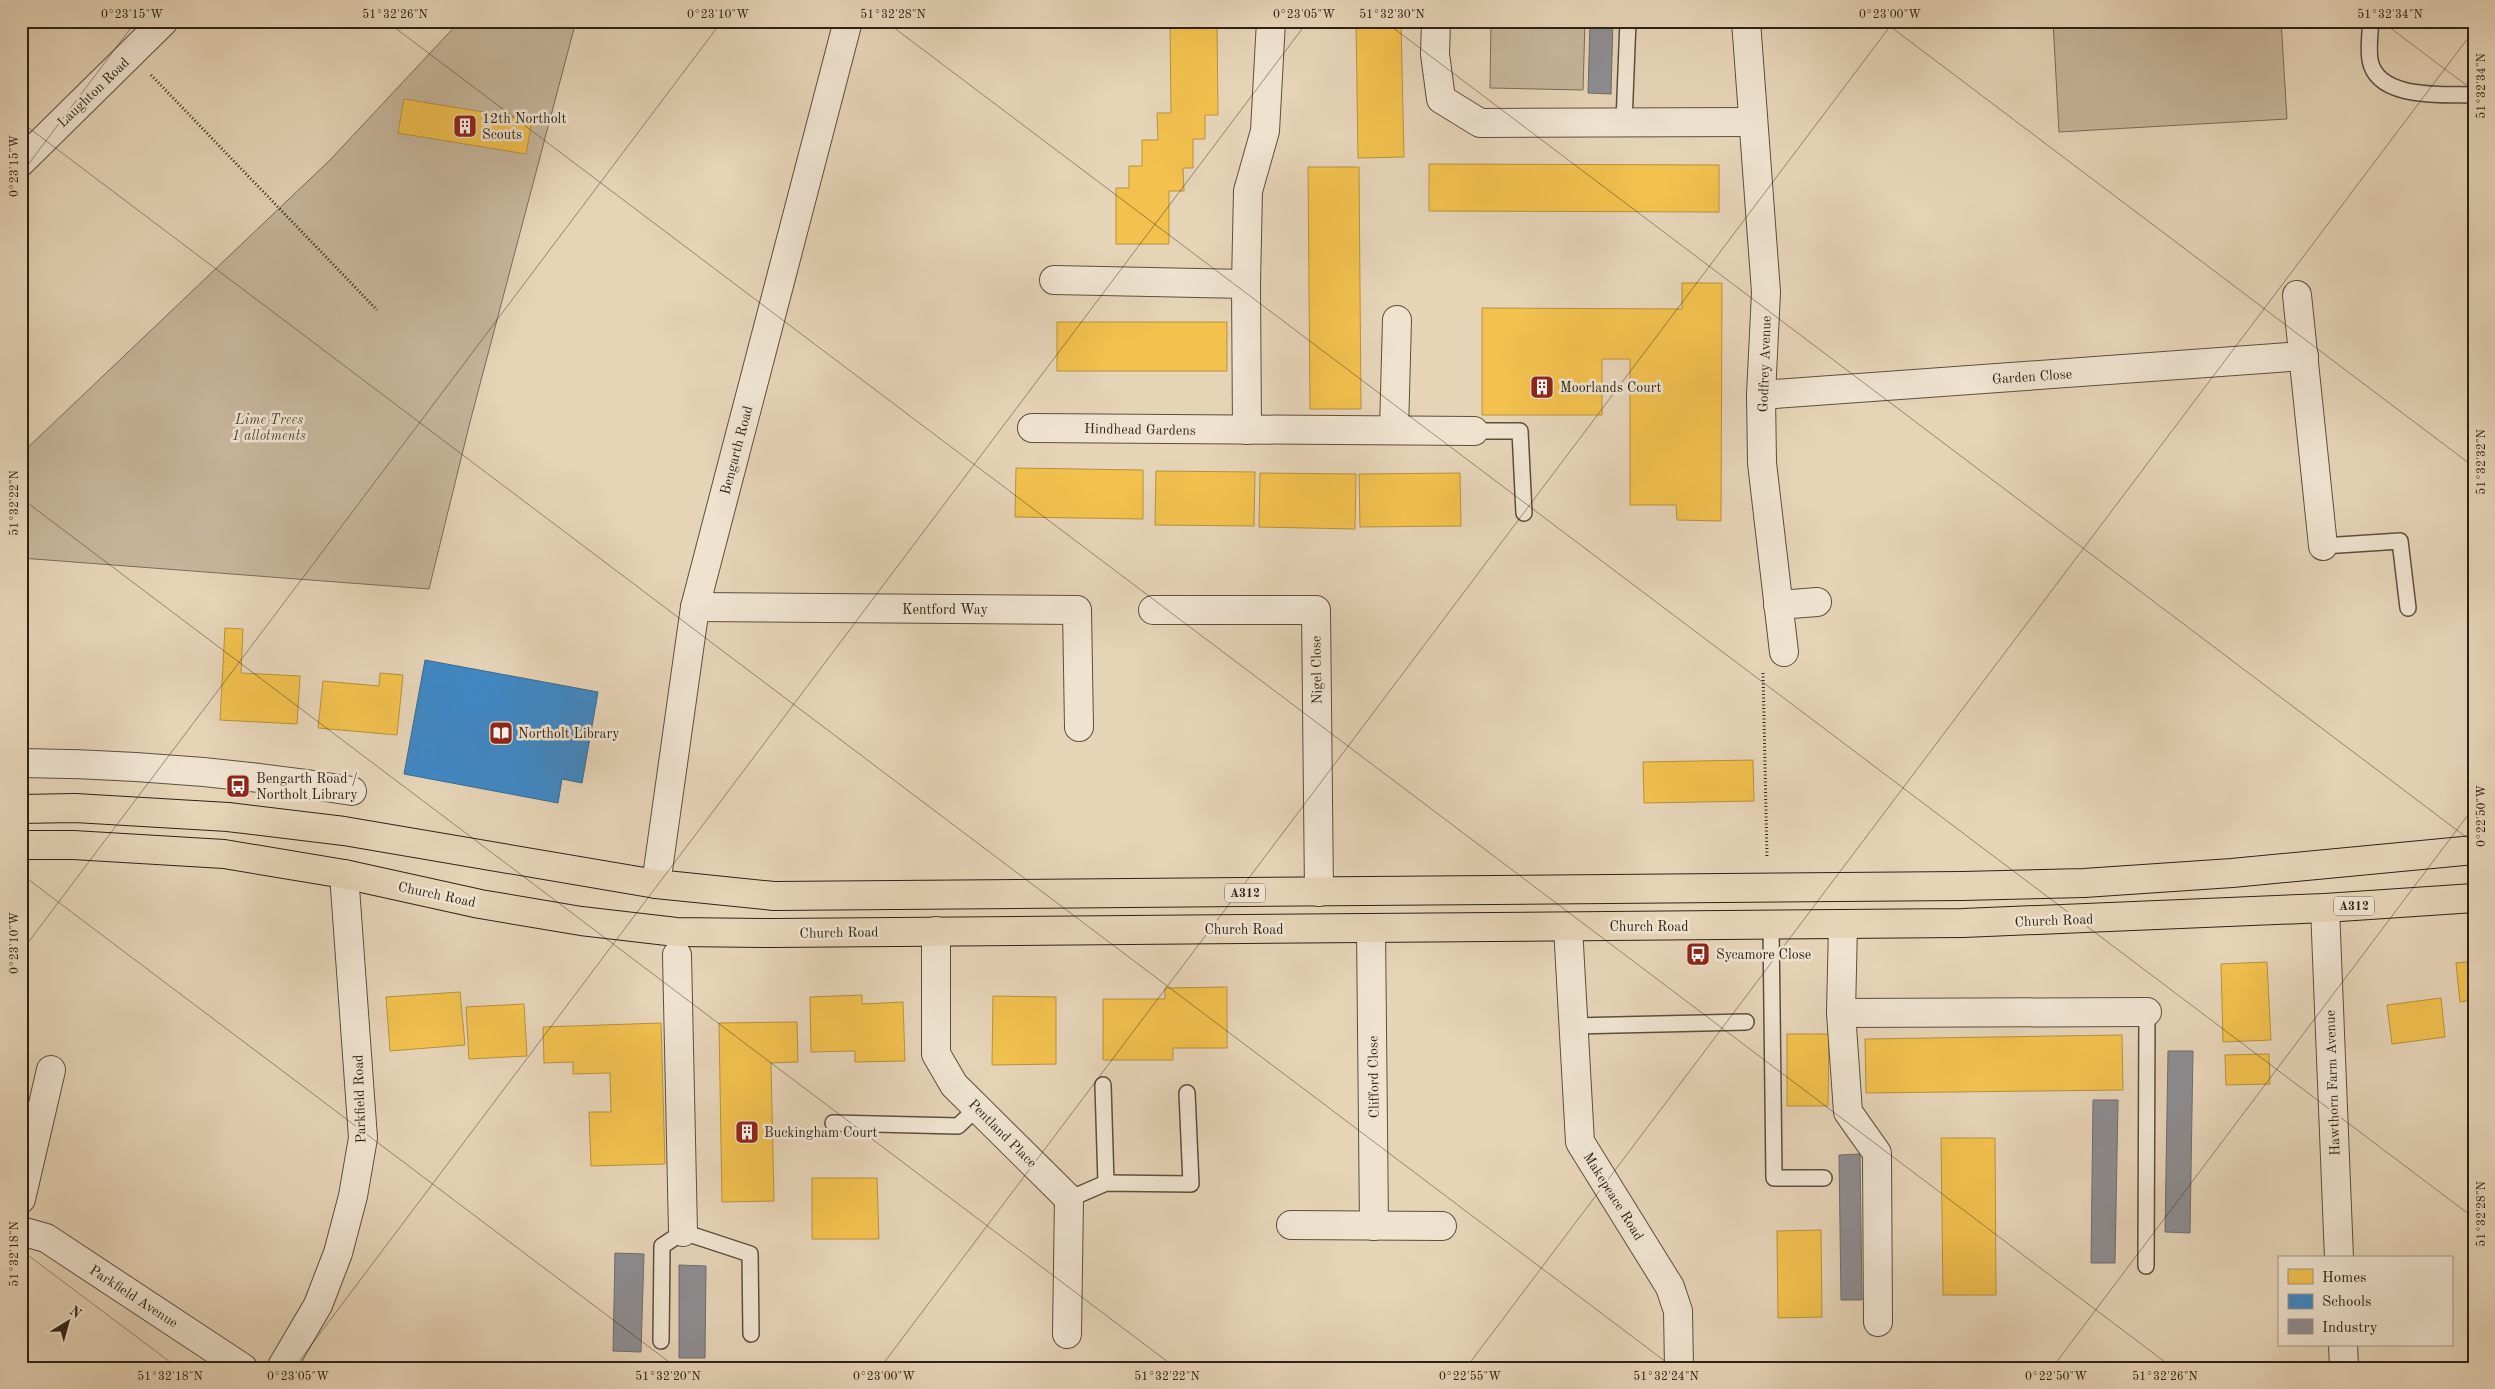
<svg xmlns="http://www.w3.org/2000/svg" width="2495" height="1389" font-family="'Old Standard TT',serif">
  <rect width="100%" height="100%" fill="#e6d4b7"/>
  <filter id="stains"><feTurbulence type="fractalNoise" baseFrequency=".004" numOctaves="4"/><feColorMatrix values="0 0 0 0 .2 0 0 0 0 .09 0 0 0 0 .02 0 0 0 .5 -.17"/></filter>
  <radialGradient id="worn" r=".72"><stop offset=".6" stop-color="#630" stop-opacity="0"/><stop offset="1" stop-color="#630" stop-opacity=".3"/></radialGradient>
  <g fill="#c7b69c" stroke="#7a6c59">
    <path d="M460,21H576L470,422L429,589L21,558V454L330,160Z"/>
    <path d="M1491,21H1585L1583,90L1490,88Z"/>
    <path d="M2053,21H2281L2287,119L2059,132Z"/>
  </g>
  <g fill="#f2c14e" stroke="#b7923d">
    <path d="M1170,21H1217L1218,115H1205V139H1193V168H1183L1184,191H1169V244H1116V188H1129V166H1142V140H1158L1157,113H1171Z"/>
    <path d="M1356,21H1401L1404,157L1358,158Z"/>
    <path d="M404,99L532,120L526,154L398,133Z"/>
    <path d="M1429,164L1719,165V212L1429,211Z"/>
    <path d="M1308,167H1359L1361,409H1310Z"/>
    <path d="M1682,283H1722L1721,521L1677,520L1676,505H1630V359H1602V415H1482V308L1682,309Z"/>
    <rect x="1057" y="322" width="170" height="49"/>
    <path d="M1016,468L1143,470V519L1015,517Z"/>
    <path d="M1156,471L1255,472L1254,526L1155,525Z"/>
    <path d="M1260,473L1356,474L1355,529L1259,527Z"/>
    <path d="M1460,473L1461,526L1360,527L1359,474Z"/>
    <path d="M225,628L243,629L241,673L300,676L297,724L220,720Z"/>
    <path d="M380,673L403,675L397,735L318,728L323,681L379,686Z"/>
    <path d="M1753,760L1754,801L1644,803L1643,762Z"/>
    <path d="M2474,961V1000L2460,1002L2456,963Z"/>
    <path d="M2267,962L2271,1040L2223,1042L2221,964Z"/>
    <path d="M1227,987V1048H1173V1060H1103V999H1165V988Z"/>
    <path d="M460,992L465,1045L390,1051L386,997Z"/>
    <path d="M862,995V1004L903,1002L905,1061L855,1062V1051L811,1052L810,997Z"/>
    <path d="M993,996L1056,997V1064L992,1065Z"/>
    <path d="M2441,998L2445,1037L2392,1044L2387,1005Z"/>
    <path d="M524,1004L527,1056L469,1059L466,1007Z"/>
    <path d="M797,1022L798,1062L771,1063L774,1201L722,1202L719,1023Z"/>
    <path d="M661,1023L665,1164L591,1166L589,1112H611L610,1073L573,1074V1062L544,1063L543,1027Z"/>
    <path d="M1787,1034H1829L1828,1106H1787Z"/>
    <path d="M2122,1035L2123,1090L1866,1093L1865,1039Z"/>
    <path d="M2269,1054L2270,1084L2226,1085L2225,1055Z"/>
    <path d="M1941,1138H1995L1996,1295H1943Z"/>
    <path d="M812,1178H877L879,1239H812Z"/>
    <path d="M1821,1230L1822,1317L1778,1318L1777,1231Z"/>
  </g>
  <path fill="#3f88c5" stroke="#3a6a90" d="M425,660L598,692L582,783L562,779L558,803L404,774Z"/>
  <g fill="#8d8d92" stroke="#706d6d">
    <path d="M1590,21H1613L1611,94L1588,93Z"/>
    <path d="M2168,1051H2193L2190,1233L2165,1232Z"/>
    <path d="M2093,1100H2118L2115,1263H2091Z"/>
    <path d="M1860,1154L1862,1300H1841L1839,1155Z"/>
    <path d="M615,1253L644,1254L641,1352L613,1351Z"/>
    <path d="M679,1265L706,1266L705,1358H679Z"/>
  </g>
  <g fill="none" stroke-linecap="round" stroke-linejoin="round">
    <g stroke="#5c4f3e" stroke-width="18">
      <g id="lane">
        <path d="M2371,21C2370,33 2368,48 2370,60C2377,100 2443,94 2474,95"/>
        <path d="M1624,122L1628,21"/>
        <path d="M1474,431H1520L1524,513"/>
        <path d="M2323,546L2400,541L2408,608"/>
        <path d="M1771,926L1774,1178H1824"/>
        <path d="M1573,1026L1746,1022"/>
        <path d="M1103,1085L1106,1183"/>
        <path d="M833,1123L958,1126L977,1108"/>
        <path d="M1069,1199L1106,1183L1191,1184L1187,1093"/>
        <path d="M2146,1266L2147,1012"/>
        <path d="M661,1341L662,1246L683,1232L750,1254L751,1334"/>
      </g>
    </g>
    <g stroke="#5c4f3e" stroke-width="30">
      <g id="street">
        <path d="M1436,21L1435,54L1441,99L1480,123L1753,122"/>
        <path d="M1746,21L1766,292L1761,395L1762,463L1784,652"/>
        <path d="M21,162L164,21"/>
        <path d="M1054,280L1246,284"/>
        <path d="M2297,295L2323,546"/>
        <path d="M1761,395L2304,356"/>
        <path d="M1032,428L1474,431"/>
        <path d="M1247,430L1246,284L1248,191L1265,131L1271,21"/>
        <path d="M1394,430L1397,320"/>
        <path d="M1778,605L1817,602"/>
        <path d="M695,607L1077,610L1079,727"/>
        <path d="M1153,610H1316L1319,892"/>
        <path d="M21,763C132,764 242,773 352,791"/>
        <path d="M656,884L695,607L848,21"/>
        <path d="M2325,908L2339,1258"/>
        <path d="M1843,925L1841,1013L1848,1112L1877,1153L1878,1322"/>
        <path d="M1568,927L1580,1142L1670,1287L1678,1311L1679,1368"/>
        <path d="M1371,928L1374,1226"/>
        <path d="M936,931V1054L954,1085L1069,1199L1067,1334"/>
        <path d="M677,955L683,1232"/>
        <path d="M1841,1013L2147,1012"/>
        <path d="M21,1199L51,1070"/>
        <path d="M1291,1225L1442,1226"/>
        <path d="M21,1231L46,1238L243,1368"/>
        <path d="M2343,1345L2344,1368"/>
        <path d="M281,1368L318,1305L338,1253L353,1196L363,1138L344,874"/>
      </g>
    </g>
    <g stroke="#2e2316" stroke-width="30">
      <g id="highway">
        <path d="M21,809L75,808L228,817L344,831L656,884L774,896L1962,886L2084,883L2232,873L2474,850"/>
        <path d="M21,845H73L224,854L344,874L480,904L581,921L676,932L773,933L1963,923L2325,908L2474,898"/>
      </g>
    </g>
    <g stroke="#2e2316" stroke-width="3" stroke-dasharray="1 2.5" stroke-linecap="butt">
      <path d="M151,75L377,310"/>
      <path d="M1763,673L1767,857"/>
    </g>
    <use href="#lane" stroke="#efe3d0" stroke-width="15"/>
    <use href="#street" stroke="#efe3d0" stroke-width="28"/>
    <use href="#highway" stroke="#e6d4b7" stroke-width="28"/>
  </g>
  <path fill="none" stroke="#2e2316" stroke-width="1" stroke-opacity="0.45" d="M386,21L2173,1368M885,21L2474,1218M1384,21L2474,843M1883,21L2474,467M2381,21L2474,91M21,122L1674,1368M21,174L136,21M21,498L1176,1368M21,874L677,1368M21,952L722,21M21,1250L178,1368M294,1368L1308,21M880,1368L1894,21M1466,1368L2474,30M2052,1368L2474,807"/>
  <defs>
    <g id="building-square" transform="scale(1.25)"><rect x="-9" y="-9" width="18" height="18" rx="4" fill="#8f2418" stroke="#efe3d0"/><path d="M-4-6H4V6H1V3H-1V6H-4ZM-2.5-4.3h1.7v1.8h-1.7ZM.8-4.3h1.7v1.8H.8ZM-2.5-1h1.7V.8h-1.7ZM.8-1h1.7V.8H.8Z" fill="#fff"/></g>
    <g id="library-square" transform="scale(1.25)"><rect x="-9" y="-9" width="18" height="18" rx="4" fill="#8f2418" stroke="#efe3d0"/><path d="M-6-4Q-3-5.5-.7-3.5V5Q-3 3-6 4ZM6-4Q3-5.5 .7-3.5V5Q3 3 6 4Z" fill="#fff"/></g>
    <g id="bus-square" transform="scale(1.25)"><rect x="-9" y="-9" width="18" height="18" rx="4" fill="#8f2418" stroke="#efe3d0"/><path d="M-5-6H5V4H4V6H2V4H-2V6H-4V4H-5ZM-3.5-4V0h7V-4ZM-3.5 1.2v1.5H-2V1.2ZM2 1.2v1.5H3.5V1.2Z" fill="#fff"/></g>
  </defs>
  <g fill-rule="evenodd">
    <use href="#building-square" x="465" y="126"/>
    <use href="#building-square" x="1542" y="387"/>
    <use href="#library-square" x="501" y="733"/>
    <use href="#bus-square" x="238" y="786"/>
    <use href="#bus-square" x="1698" y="954"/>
    <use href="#building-square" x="747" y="1132"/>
  </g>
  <g text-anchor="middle" stroke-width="5" stroke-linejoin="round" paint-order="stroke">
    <g fill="#efe3d0" stroke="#685d4e" stroke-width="1">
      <rect x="1225" y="883.5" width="40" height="19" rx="4"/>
      <rect x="2334" y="896.5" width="40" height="19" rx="4"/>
    </g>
    <g font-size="12" font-weight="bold" fill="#2e2316">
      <text x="1245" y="897">A312</text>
      <text x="2354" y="910">A312</text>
    </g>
    <g font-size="14" fill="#2e2316" stroke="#efe3d0">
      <text transform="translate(93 92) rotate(-44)" y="5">Laughton Road</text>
      <text transform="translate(1764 364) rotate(-88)" y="5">Godfrey Avenue</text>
      <text transform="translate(2032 376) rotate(-4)" y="5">Garden Close</text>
      <text transform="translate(1140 429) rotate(1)" y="5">Hindhead Gardens</text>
      <text transform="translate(736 450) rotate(-75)" y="5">Bengarth Road</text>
      <text x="945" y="614">Kentford Way</text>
      <text transform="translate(1316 670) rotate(-91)" y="5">Nigel Close</text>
      <text transform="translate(437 894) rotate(12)" y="5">Church Road</text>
      <text transform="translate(2054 920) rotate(-2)" y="5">Church Road</text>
      <text x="1649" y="931">Church Road</text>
      <text x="1244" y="934">Church Road</text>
      <text transform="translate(839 932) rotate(-1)" y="5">Church Road</text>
      <text transform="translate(1373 1077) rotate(-91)" y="5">Clifford Close</text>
      <text transform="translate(2332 1083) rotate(-92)" y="5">Hawthorn Farm Avenue</text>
      <text transform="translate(359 1099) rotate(-92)" y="5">Parkfield Road</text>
      <text transform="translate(1003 1133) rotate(45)" y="5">Pentland Place</text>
      <text transform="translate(1614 1196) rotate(58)" y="5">Makepeace Road</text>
      <text transform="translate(134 1296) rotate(33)" y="5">Parkfield Avenue</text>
    </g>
    <g font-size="14" fill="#2e2316" stroke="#efe3d0" text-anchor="start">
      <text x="482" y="123">12th Northolt<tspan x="482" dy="16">Scouts</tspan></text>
      <text x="1560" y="392">Moorlands Court</text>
      <text x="518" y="738">Northolt Library</text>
      <text x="256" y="783">Bengarth Road /<tspan x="256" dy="16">Northolt Library</tspan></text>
      <text x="1716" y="959">Sycamore Close</text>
      <text x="764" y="1137">Buckingham Court</text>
    </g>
    <g font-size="14" font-style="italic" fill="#544838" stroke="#efe3d0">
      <text x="269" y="424">Lime Trees<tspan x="269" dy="16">1 allotments</tspan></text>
    </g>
  </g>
  <rect width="2495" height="1389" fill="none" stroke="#e6d4b7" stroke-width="55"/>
  <rect x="2278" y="1256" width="175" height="90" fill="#efe3d0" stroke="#a29686"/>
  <rect x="2288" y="1269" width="25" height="15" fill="#f2c14e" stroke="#a29686"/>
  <text x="2322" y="1282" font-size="15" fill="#2e2316">Homes</text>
  <rect x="2288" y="1294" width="25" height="15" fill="#3f88c5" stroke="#a29686"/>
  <text x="2322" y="1306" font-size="15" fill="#2e2316">Schools</text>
  <rect x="2288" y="1319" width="25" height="15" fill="#8d8d92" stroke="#a29686"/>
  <text x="2322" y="1332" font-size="15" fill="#2e2316">Industry</text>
  <g transform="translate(68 1322) rotate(37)" stroke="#efe3d0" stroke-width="4" paint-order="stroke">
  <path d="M0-4L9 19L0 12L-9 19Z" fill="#2e2316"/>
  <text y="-8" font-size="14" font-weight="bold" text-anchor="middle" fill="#2e2316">N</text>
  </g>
  <rect x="28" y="28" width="2440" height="1334" fill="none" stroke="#2e2316" stroke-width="2"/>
  <g font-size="12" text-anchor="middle" fill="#2e2316">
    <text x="132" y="18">0°23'15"W</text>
    <text x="395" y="18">51°32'26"N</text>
    <text x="718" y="18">0°23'10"W</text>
    <text x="893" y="18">51°32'28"N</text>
    <text x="1304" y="18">0°23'05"W</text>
    <text x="1392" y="18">51°32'30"N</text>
    <text x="1890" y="18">0°23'00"W</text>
    <text x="2390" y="18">51°32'34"N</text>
    <text transform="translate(2481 86) rotate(-90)" y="4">51°32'34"N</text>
    <text transform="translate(14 166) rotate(-90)" y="4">0°23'15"W</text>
    <text transform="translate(2481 462) rotate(-90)" y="4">51°32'32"N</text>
    <text transform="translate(14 503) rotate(-90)" y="4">51°32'22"N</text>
    <text transform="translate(2481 816) rotate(-90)" y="4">0°22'50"W</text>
    <text transform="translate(14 943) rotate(-90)" y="4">0°23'10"W</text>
    <text transform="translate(2481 1214) rotate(-90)" y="4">51°32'28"N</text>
    <text transform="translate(14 1254) rotate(-90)" y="4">51°32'18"N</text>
    <text x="170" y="1380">51°32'18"N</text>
    <text x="298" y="1380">0°23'05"W</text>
    <text x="668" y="1380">51°32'20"N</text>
    <text x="884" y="1380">0°23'00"W</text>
    <text x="1167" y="1380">51°32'22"N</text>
    <text x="1470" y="1380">0°22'55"W</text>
    <text x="1666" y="1380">51°32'24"N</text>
    <text x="2056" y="1380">0°22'50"W</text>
    <text x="2165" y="1380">51°32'26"N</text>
  </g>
  <rect width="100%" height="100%" filter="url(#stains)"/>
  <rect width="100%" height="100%" fill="url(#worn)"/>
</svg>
